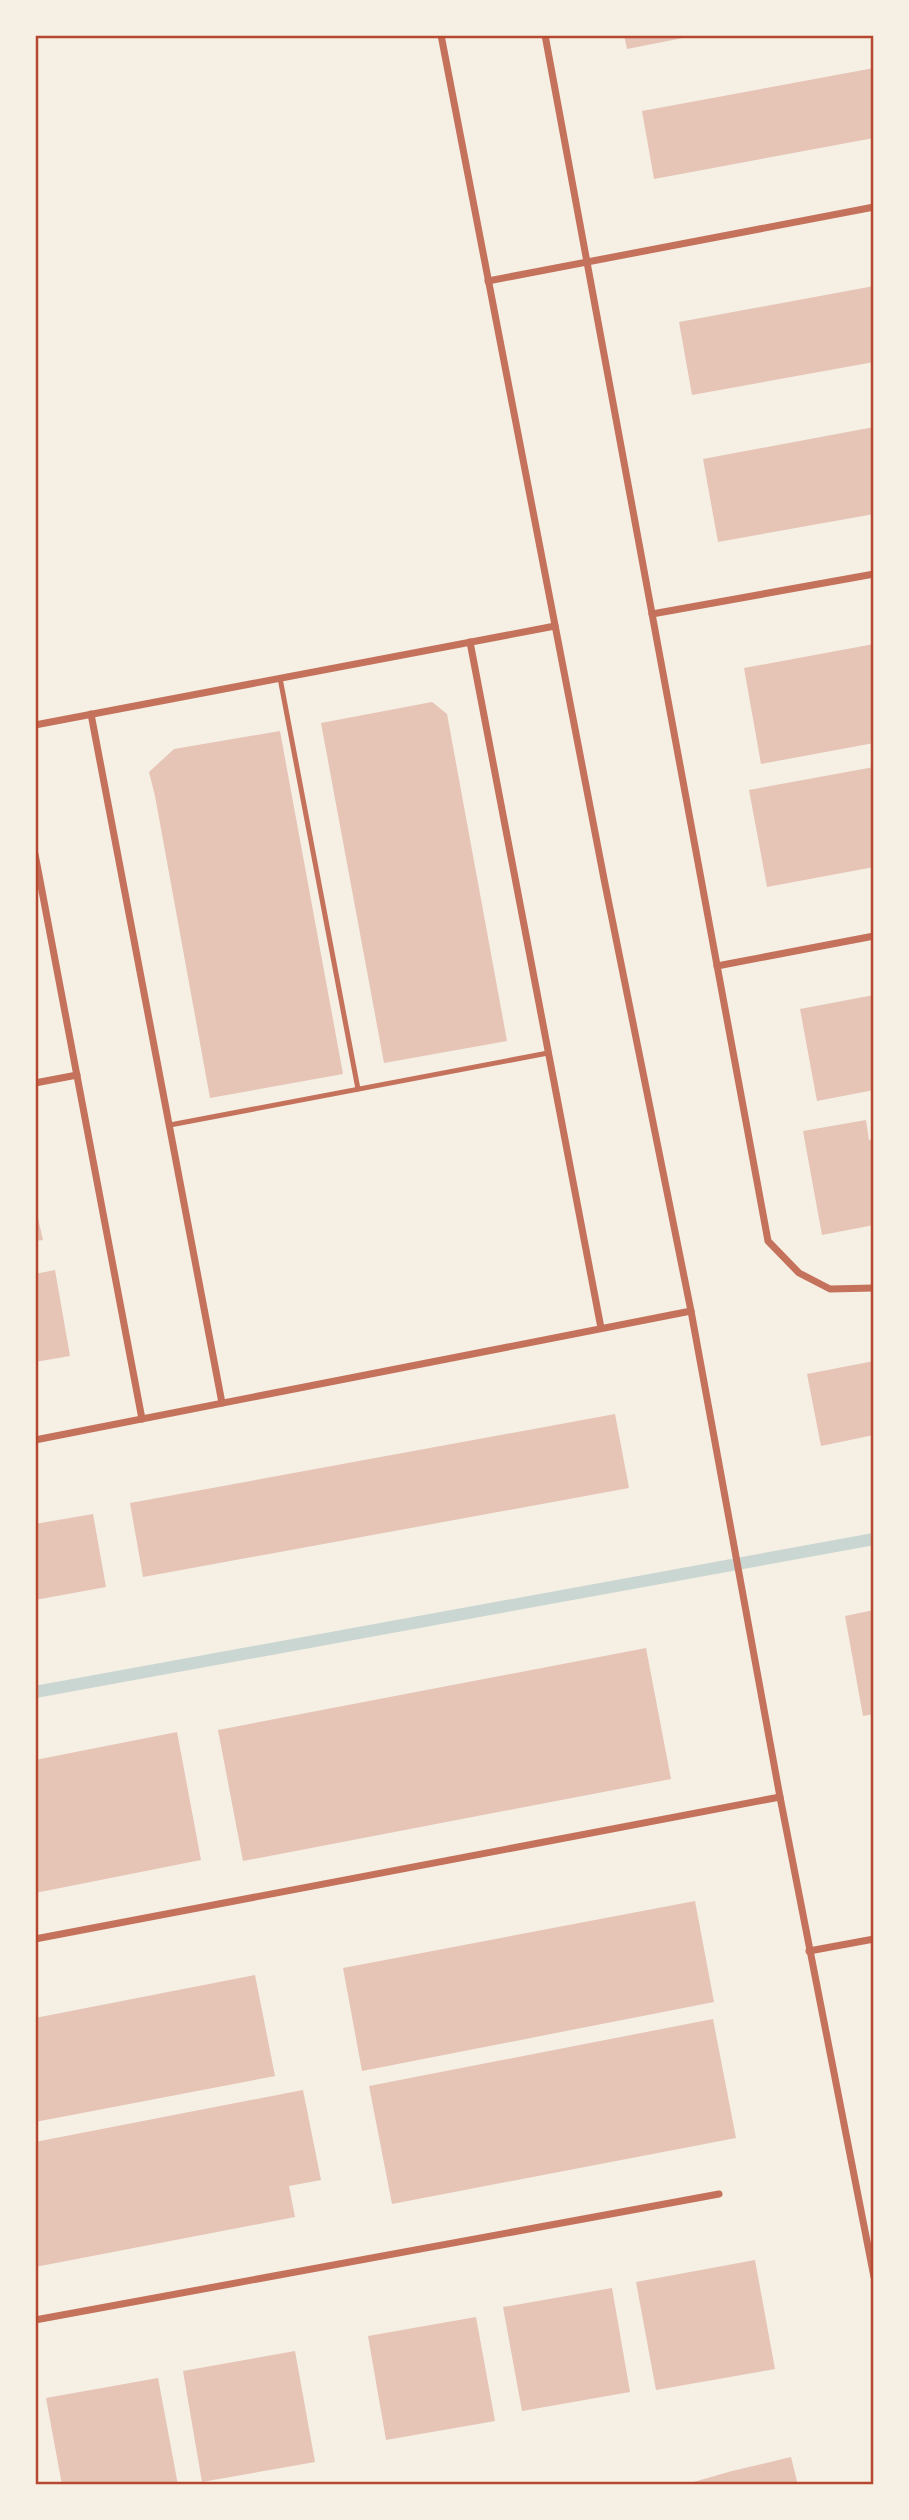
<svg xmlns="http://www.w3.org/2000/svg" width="909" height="2520" font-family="Quicksand,sans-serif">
  <rect width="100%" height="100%" fill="#f6efe4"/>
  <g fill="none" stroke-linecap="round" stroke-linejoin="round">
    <path stroke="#c9d6d2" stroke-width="12" d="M35,1692L874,1539"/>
  </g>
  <g fill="#e6c5b7">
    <path d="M624,35H693V36L627,49Z"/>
    <path d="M874,68V138L654,179L642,111Z"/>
    <path d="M874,286V362L692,395L679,322Z"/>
    <path d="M874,427V514L718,542L703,459Z"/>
    <path d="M874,644V743L761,764L744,668Z"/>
    <path d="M432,702L447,714L507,1041L384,1063L321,723Z"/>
    <path d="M280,731L343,1074L210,1098L155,796L149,772L174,749Z"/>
    <path d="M874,767V867L767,887L749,790Z"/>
    <path d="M874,995V1090L817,1101L800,1009Z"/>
    <path d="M866,1120L869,1140L874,1139V1225L822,1235L803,1131Z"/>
    <path d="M35,1205L43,1240L35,1241Z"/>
    <path d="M55,1270L70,1356L35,1362V1274Z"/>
    <path d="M874,1361V1435L821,1446L807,1374Z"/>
    <path d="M615,1414L629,1488L143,1577L130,1503Z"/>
    <path d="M93,1514L106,1587L35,1600V1524Z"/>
    <path d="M874,1610V1714L863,1716L845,1616Z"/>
    <path d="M646,1648L671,1779L243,1861L218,1730Z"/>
    <path d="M177,1732L201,1860L35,1893V1760Z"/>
    <path d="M695,1901L714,2002L362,2071L343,1968Z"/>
    <path d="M255,1975L275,2076L35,2122V2018Z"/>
    <path d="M713,2019L736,2138L392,2204L369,2086Z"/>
    <path d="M303,2090L321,2180L289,2186L295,2217L35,2267V2142Z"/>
    <path d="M755,2260L775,2369L656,2390L636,2282Z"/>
    <path d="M612,2288L630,2392L522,2411L503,2307Z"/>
    <path d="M476,2317L495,2421L386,2440L368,2336Z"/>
    <path d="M295,2351L315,2462L202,2482L183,2371Z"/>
    <path d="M158,2378L178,2485H62L46,2398Z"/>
    <path d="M791,2457L798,2485H683L732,2471Z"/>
  </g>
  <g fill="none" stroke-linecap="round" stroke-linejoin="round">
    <g stroke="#c5725c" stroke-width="5">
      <path d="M280,678L358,1089"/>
      <path d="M170,1125L548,1053"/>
    </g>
    <g stroke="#c5725c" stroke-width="7">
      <path d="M441,35L605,884L691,1311L780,1797L874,2277"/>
      <path d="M545,35L768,1241L799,1273L830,1289L874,1288"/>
      <path d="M488,281L874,207"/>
      <path d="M652,614L874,574"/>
      <path d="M470,642L601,1328"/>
      <path d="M91,714L222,1403"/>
      <path d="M35,725L555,626"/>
      <path d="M35,854L142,1419"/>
      <path d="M717,966L874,936"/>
      <path d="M35,1083L77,1075"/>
      <path d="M35,1440L691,1311"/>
      <path d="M35,1939L780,1797"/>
      <path d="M809,1951L874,1939"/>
      <path d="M35,2320L719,2194"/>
    </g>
  </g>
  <rect width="909" height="2520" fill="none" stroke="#f6efe4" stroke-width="74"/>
  <rect x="37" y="37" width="835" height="2446" fill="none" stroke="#b5482f" stroke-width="2.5"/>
</svg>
